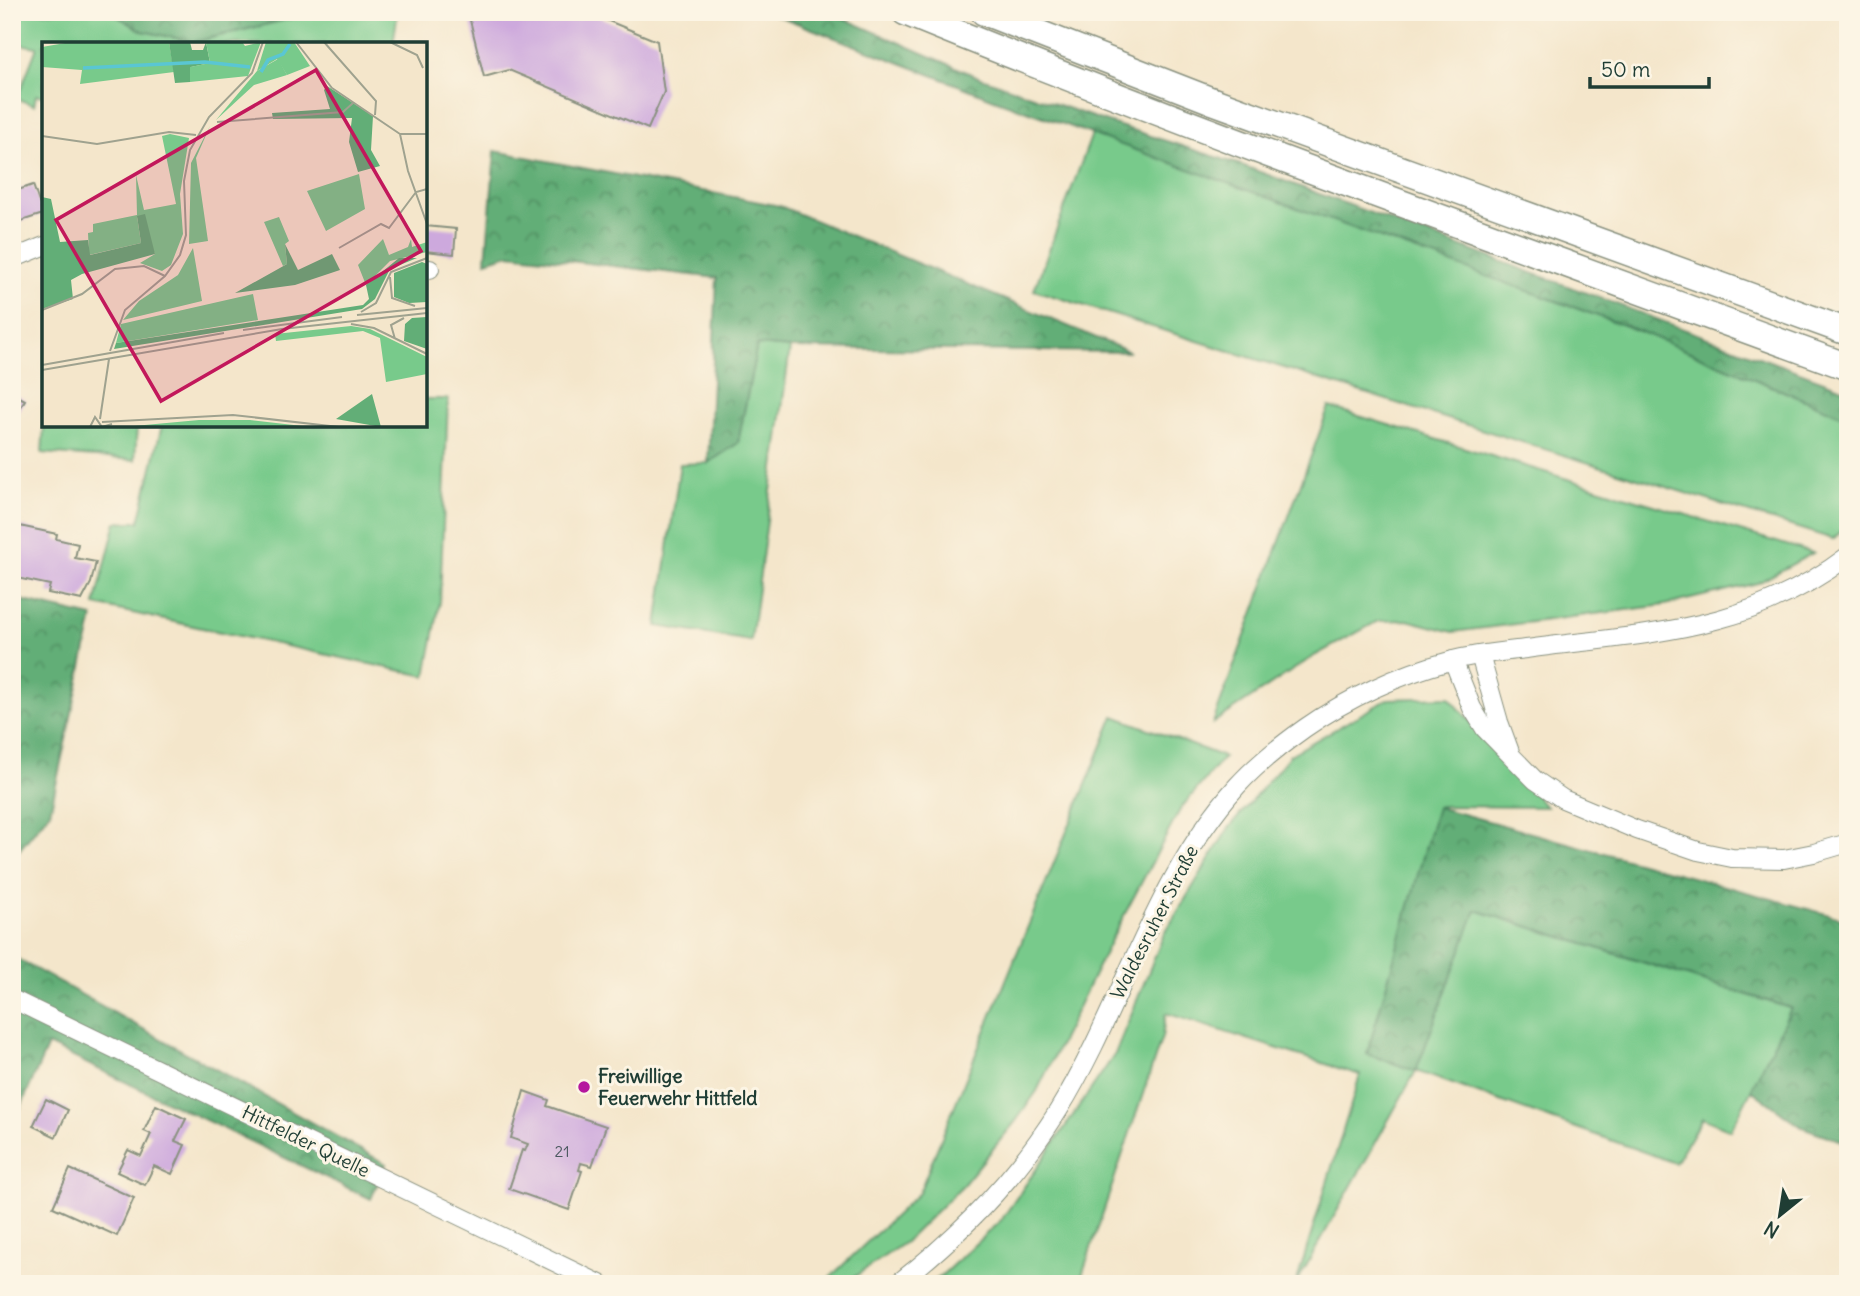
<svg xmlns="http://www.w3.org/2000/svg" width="1860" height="1296" font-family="Delius,sans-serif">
  <defs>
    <pattern id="forest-crowns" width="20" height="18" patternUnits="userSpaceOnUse" patternTransform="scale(1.75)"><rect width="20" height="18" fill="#62ae77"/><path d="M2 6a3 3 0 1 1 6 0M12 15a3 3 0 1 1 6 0" fill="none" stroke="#508f62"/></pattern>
  </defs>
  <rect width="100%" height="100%" fill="#fcf5e5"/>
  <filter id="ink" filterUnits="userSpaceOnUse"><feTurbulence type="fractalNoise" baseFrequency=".0143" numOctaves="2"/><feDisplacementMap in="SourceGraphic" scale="14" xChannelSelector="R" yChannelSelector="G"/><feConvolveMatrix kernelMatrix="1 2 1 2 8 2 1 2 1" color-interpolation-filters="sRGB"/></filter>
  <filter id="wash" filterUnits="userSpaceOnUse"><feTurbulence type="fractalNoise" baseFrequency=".00686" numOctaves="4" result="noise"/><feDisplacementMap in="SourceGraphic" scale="28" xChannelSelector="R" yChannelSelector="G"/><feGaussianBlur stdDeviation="1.57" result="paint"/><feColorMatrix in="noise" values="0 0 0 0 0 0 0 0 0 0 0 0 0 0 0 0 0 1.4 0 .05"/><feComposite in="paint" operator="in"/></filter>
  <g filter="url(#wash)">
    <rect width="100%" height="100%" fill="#f4e6cb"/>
    <g fill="#78ca8b" stroke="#4c8460" stroke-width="2">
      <path d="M12,12H110L143,31L194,42L318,12H398L393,44H44V96L36,95L34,105L17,99L37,47L12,43Z"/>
      <path d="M1092,134L1637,330L1848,418V525L1833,539L1034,290Z"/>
      <path d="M757,345L790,348L751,641L657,626L680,464L708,463L738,443Z"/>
      <path d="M425,399H448L440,602L426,676L95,605L116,522H139L162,425H425Z"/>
      <path d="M1329,407L1813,553L1758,583L1665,605L1453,632L1407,620L1378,621L1314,656L1213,723Z"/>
      <path d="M44,425H137L135,460L42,453Z"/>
      <path d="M1449,697L1546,807L1439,806L1367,1054L1416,1071L1475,910L1792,1009L1731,1130L1702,1118L1675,1163L1416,1071L1296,1284L1360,1075L1166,1013L1162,1037L1079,1284H929L940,1277L1002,1219L1115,1054L1164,934L1228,829L1290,755L1388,699Z"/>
      <path d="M1114,716L1224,757L1181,808L1112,938L1037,1091L1016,1121L963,1185L905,1242L844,1284H823L919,1193Z"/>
    </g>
    <g fill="url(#forest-crowns)" stroke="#407656" stroke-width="2">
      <path d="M110,12H318L194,42L143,31Z"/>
      <path d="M768,12H829L976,76L1101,120L1244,166L1848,390V418L1637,330L1002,102Z"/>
      <path d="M495,151L780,206L1130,352L790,348L757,345L738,443L708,463L717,278L509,254L486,261Z"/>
      <path d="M12,598L93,617L50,812L12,859Z"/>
      <path d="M1437,807L1848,920V1143L1802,1127L1751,1090L1791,1008L1476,910L1416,1071L1367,1054Z"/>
      <path d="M12,956L386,1164L371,1199L48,1045L12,1127Z"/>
    </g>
    <g id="blocks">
      <g fill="#cda9dd">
        <path d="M468,12H587L657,41L664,92L648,129L509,70L484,77Z"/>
        <path d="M12,53H17L14,72H12Z"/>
        <path d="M33,185L43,214L12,224V192Z"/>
        <path d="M425,226L456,229L454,254L425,251Z"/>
        <path d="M12,393L25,400L12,422Z"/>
        <path d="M15,525L57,534L56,539L78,544L75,558L96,562L91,583L82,600L48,593L50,585L12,577V532Z"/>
        <path d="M524,1091L549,1100L547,1106L606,1126L592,1166L581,1163L579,1170L582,1171L569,1210L509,1189L522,1150L525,1151L528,1144L511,1138Z"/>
        <path d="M46,1099L68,1110L56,1137L33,1126Z"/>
        <path d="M156,1105L186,1119L175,1141L185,1145L172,1174L154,1166L145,1185L117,1172L128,1150L141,1156L151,1134L144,1131Z"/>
        <path d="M70,1169L134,1198L117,1236L53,1207Z"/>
      </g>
    </g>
  </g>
  <g filter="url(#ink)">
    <use href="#blocks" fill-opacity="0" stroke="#8a9280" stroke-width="2"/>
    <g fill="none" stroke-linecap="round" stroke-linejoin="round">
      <g stroke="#8a9280" stroke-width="20">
        <g id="minor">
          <path d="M12,259L44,246"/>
          <path d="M425,269H430"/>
          <path d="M1480,655L1499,722L1510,752"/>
          <path d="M1453,660L1472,708L1485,729L1535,780L1563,799L1637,830L1698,851L1732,858L1784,859L1814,853L1848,843"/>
          <path d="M12,999L600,1284"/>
          <path d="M897,1284C960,1235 1016,1178 1058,1111C1123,1006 1153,880 1237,786C1257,764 1281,745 1305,728C1348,698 1400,674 1450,661C1475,654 1501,652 1526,649C1645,633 1747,633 1848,556"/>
        </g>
      </g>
      <g stroke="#8a9280" stroke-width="29">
        <g id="highway">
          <path d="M905,12C1216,139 1533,251 1848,367"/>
          <path d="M984,12L1210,100L1848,332"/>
        </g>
      </g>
      <use href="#minor" stroke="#fff" stroke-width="18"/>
      <use href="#highway" stroke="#fff" stroke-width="26"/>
    </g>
  </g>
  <circle fill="#b5179e" stroke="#fcf5e5" stroke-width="2.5" cx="584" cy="1087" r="7"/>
  <g text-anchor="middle" stroke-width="6" stroke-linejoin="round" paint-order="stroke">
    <g font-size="16" fill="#4a585e">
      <text x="562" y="1157">21</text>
    </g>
    <g font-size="19" fill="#1f3d34" stroke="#fcf5e5">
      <text transform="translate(1154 922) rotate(-63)" y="7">Waldesruher Straße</text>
      <text transform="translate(306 1141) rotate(26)" y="7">Hittfelder Quelle</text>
    </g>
    <g font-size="19" font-weight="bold" fill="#1f3d34" stroke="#fcf5e5" text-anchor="start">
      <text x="598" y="1083">Freiwillige<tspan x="598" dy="22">Feuerwehr Hittfeld</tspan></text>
    </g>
  </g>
  <g transform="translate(42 42)">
    <rect width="385" height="385" fill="#f4e6cb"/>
    <path d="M29,0H127L132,30L38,42L40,28L0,25V5ZM236,17L245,33L212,43L174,78L215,29ZM168,84L154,116L166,199L147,202L149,121ZM128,92L147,96L138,152L141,192L129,223L120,229L98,221L113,212L95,174L99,201L47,213L46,191L51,190V182L95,173L94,133L102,168L134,162L120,94ZM317,132L323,167L284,189L265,149ZM237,175L247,199L243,202L245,222L241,224L222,180ZM341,197L347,213L366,205L369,197L370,205L385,200V210L348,219L324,243L316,223ZM151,206L160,259L81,278L97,259L136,233ZM211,252L216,278L74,301L79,282ZM309,284L328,287L385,315V332L344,340L338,296L321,289L234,299L233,292ZM157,378H208L269,385H81Z" fill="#78ca8b"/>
    <path d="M127,0H148L150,8H161L164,0L168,21L149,25L148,40L133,41ZM285,44L331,74L329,108L338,124L316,130L307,100L310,76L231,77L230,71L288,67L282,48ZM0,155L9,157L18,200L46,198L48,213L99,201L95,174L103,172L113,212L40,232L29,238L31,257L0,267ZM243,202L256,228L290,212L298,228L253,243L193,251L245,222ZM357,216H375L348,227L333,257L320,267L72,307L74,301L321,263L327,257L324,243ZM380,220L385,222V260L367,261L352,255V231ZM385,275V307L362,299L363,282L370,276ZM330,352L339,385L294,377Z" fill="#62ae77"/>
    <path d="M164,0H200L203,4L219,0L206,34L148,40V25L168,21ZM224,0H252L268,24L245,33L235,17L215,29Z" fill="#78ca8b"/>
    <path fill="none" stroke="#5ac6d3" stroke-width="3.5" d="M41,26L163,20L208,25M219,30L226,18L241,12L248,2"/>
    <path fill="none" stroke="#9fa28f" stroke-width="2" d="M254,0L290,46L358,92L366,129L385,182M282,0L334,59L333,73M348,0L375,13L381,26M175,80L301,70L311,61M358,92H385M0,94L55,102L127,90L154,93M297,206L339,182L347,186L374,150L385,147M348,235L350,256L373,264M0,268L40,252L73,227L102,224L123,234M319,270L334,261L349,230L385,216M315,273L385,266M309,282L332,286L385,312M201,288L300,275M353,297L349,283L362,276M68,309L83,268L123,234L138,213L144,193L142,139L148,108L167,75L210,31L221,0M0,323L182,291M0,328L240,287L385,271M58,377L67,317M60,380L191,373L297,385M21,385H48L53,375L60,385L70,382"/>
    <path fill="#c2185b" fill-opacity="0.15" stroke="#c2185b" stroke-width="3.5" d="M274,28L379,209L119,359L14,178Z"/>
    <rect width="385" height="385" fill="none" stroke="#1f3d34" stroke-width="3.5"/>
  </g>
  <rect width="1860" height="1296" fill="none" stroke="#fcf5e5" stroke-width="42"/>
  <g transform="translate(1780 1215) rotate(210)" stroke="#fcf5e5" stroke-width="5" paint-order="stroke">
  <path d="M0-5L12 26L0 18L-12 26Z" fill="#1f3d34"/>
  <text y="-10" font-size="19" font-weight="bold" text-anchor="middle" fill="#1f3d34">N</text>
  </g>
  <path d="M1590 77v10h119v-10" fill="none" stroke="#1f3d34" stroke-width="3.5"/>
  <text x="1601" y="77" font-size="21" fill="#1f3d34" stroke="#fcf5e5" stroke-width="5" paint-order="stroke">50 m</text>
</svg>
